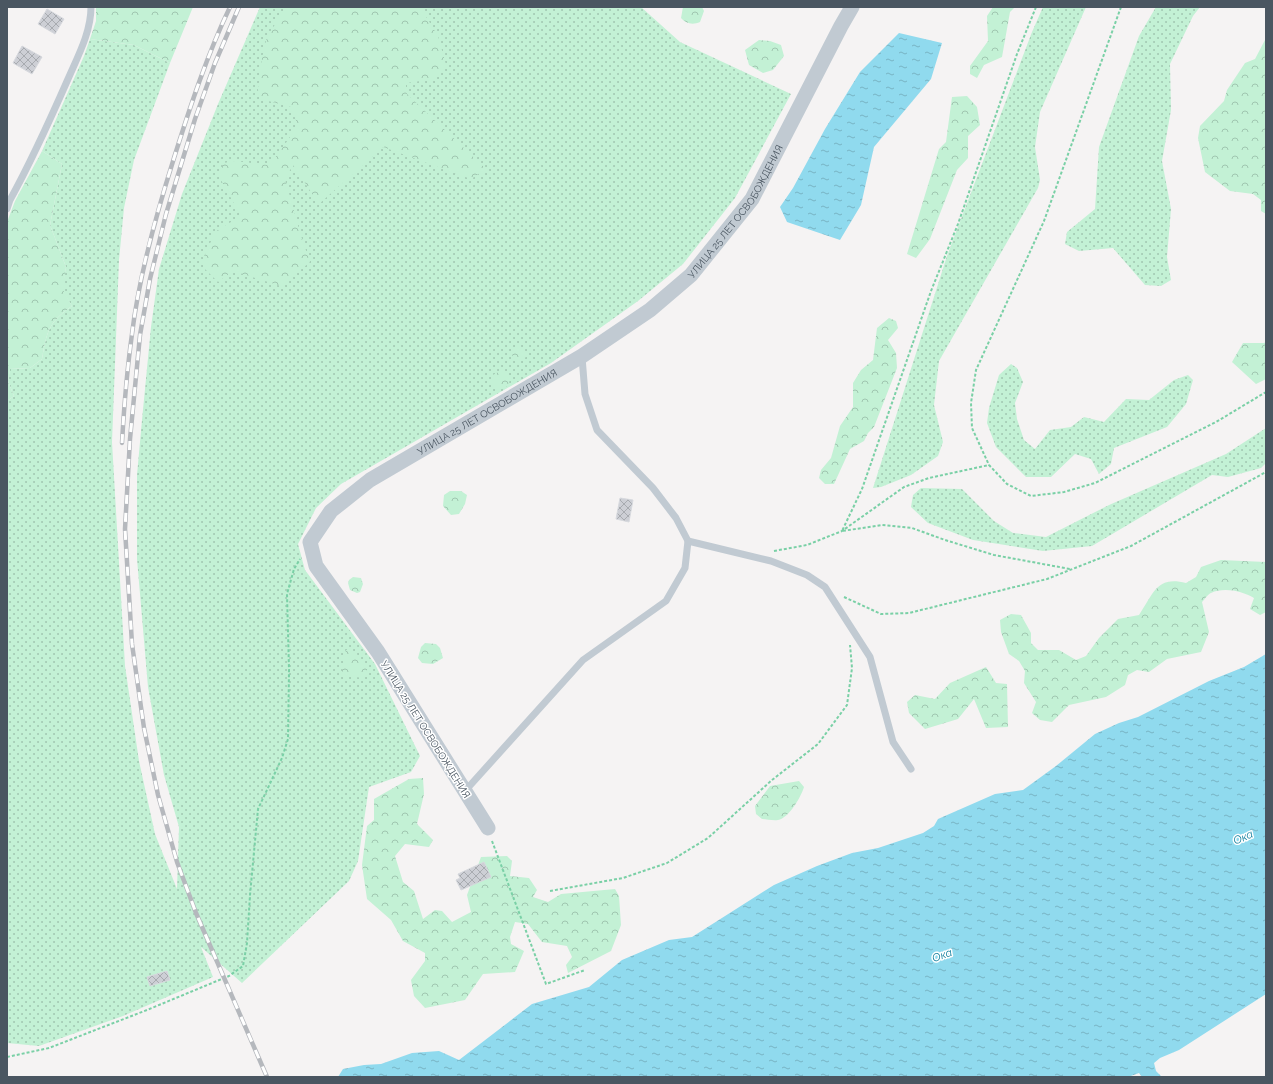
<svg xmlns="http://www.w3.org/2000/svg" width="1273" height="1084" font-family="Raleway,sans-serif">
  <defs>
    <pattern id="grass-dots" width="8" height="8" patternUnits="userSpaceOnUse"><rect width="8" height="8" fill="#c3f1d5"/><path d="M2 2h.1M6 6h.1" fill="none" stroke="#a0c6b0" stroke-width="1.8" stroke-linecap="round"/></pattern>
    <pattern id="forest-crowns" width="20" height="18" patternUnits="userSpaceOnUse"><rect width="20" height="18" fill="#c3f1d5"/><path d="M2 6a3 3 0 1 1 6 0M12 15a3 3 0 1 1 6 0" fill="none" stroke="#a0c6b0"/></pattern>
    <pattern id="water-ripples" width="26" height="14" patternUnits="userSpaceOnUse"><rect width="26" height="14" fill="#90daee"/><path d="M2 4q2-2 4 0t4 0M15 11q2-2 4 0t4 0" fill="none" stroke="#78b4c4"/></pattern>
    <pattern id="building-cross-hatch" width="8" height="8" patternUnits="userSpaceOnUse"><rect width="8" height="8" fill="#cdcfd5"/><path d="M0 0l8 8M0 8l8-8" fill="none" stroke="#a8abb0"/></pattern>
  </defs>
  <rect width="100%" height="100%" fill="#f5f3f3"/>
  <g fill="url(#grass-dots)">
    <path d="M260,7H641L680,42L791,94L735,198L683,264L638,301L551,363L341,484L316,508L298,544L305,570L375,664L420,756L411,772L369,787L358,861L349,881L242,983L201,947L213,977L123,1016L39,1046L7,1043V401L14,396L8,381L10,369L30,368L42,359C47,331 48,323 72,306L62,290L66,267L50,225L62,164L42,151L84,56L90,39L134,45L170,63L134,160L124,208L119,260L112,442L125,666L139,761L155,834L177,889L179,827L164,775L148,687L137,559V475L142,420L151,327L159,269L182,194L218,104Z"/>
    <path d="M1043,7H1086L1040,112L1035,147L1040,180L1038,188L939,361L934,405L943,442L938,456L911,475L881,487L873,488L947,256L1032,32Z"/>
    <path d="M1156,7H1200L1193,16L1170,64L1171,110L1162,161L1171,209L1167,257L1171,280L1161,286L1145,285L1113,248L1079,251L1065,244L1067,232L1095,209L1099,147L1139,36Z"/>
    <path d="M1011,364L1017,368L1023,382L1015,403L1017,419L1024,440L1035,449L1050,430L1071,427L1084,417L1104,422L1126,399L1149,400L1174,380L1188,375L1193,380L1186,404L1167,427L1114,448L1111,464L1099,474L1091,459L1075,454L1051,477H1026L996,447L987,423L989,408L999,375Z"/>
    <path d="M1266,428V463L1261,468L1228,477L1212,475L1092,546L1043,551L973,540L928,523L911,507L913,495L921,488L962,489L994,521L1013,533L1046,537L1109,505L1226,454Z"/>
  </g>
  <g fill="url(#forest-crowns)">
    <path d="M96,7H193L170,63L134,45L90,39L96,21Z"/>
    <path d="M286,7H420L438,36L446,65L435,79L406,83V93L486,169L471,179L383,147L319,204L293,165L285,179L301,236L310,262L281,286L233,271L218,282L204,268L203,258L216,231L241,216L222,182L220,172L224,163L234,161L270,165L298,126L291,107L261,99L258,90L262,58L267,37Z"/>
    <path d="M683,7H702L704,11L700,22C693,25 686,24 681,18Z"/>
    <path d="M993,7H1015L1010,12L1002,57L984,65L977,78L970,74V66L988,41L987,16Z"/>
    <path d="M1266,38V214L1261,211V200L1253,194L1230,191L1205,172L1198,138L1200,126L1224,101L1227,90L1245,63L1255,59Z"/>
    <path d="M759,40L770,41L781,45L784,56L773,70L763,73L749,65L745,50Z"/>
    <path d="M967,96L977,107L980,125L968,136V158L957,170L930,239L916,258L907,254L939,149L946,142L952,97Z"/>
    <path d="M42,151L62,164L50,225L66,267L63,290L72,306C48,323 47,331 42,359L30,368L10,369L8,381L14,396L7,401V222L15,201Z"/>
    <path d="M889,318L896,321L898,328L888,340L896,353L897,368L874,427L868,433L864,441L850,449L834,484H825L819,478L821,470L831,458L840,426L853,407V383L861,370L873,360L877,328Z"/>
    <path d="M1266,342V379L1256,384L1232,362L1243,343H1264Z"/>
    <path d="M517,348C522,349 524,351 526,356L524,360L516,361L510,352Z"/>
    <path d="M500,371C510,373 511,378 508,386L501,389L494,388L491,382L493,375Z"/>
    <path d="M450,491H461L467,495L465,504L459,514L451,515L443,506L444,495Z"/>
    <path d="M1221,560L1266,562V612L1260,615L1250,609L1254,598C1242,591 1224,587 1211,593C1208,594 1205,599 1202,602L1209,632L1201,652L1167,659L1149,672L1137,670L1128,675L1125,685L1106,697L1069,705L1052,722L1040,720L1032,713L1036,702L1024,683L1025,671L1019,661L1009,654L1001,632L1000,620L1011,614L1021,615L1031,633V643L1038,650H1059L1076,660L1086,656L1099,638L1118,619L1139,615C1153,594 1157,575 1186,583L1196,577L1201,567Z"/>
    <path d="M353,577L361,578L363,584L360,592L357,593L350,590L348,583L349,580Z"/>
    <path d="M425,643L436,644L440,648L443,658L433,664L422,663L418,658L421,647Z"/>
    <path d="M346,650L354,651L368,667L364,678L347,676L342,673Z"/>
    <path d="M986,667L996,683L1007,684L1008,727L986,728L974,699L958,719L925,729L909,713L907,702L915,695L935,699L950,683Z"/>
    <path d="M423,778L424,794L417,824L433,840L429,847L405,844L395,856L403,882L414,891L423,919L435,910L442,911L452,922L471,912L467,895L481,857L507,856L512,861L510,876L529,878L537,890L533,897L548,902L561,894L615,889L619,896L621,925L611,951L568,973L566,965L572,957L567,946L542,942L528,924L515,922L510,937L511,944L524,951L515,972L483,974L465,1000L425,1008L414,996L411,980L425,961V953L403,941L391,920L367,899L362,865L367,826L374,820V799L409,779Z"/>
    <path d="M799,781L804,787C801,797 789,818 778,820C773,821 767,819 762,819L756,814L755,806L770,786Z"/>
  </g>
  <g fill="url(#water-ripples)">
    <path d="M899,33L942,43L931,79L874,147L861,205L840,240L787,222L780,207L793,188L825,129L860,72Z"/>
    <path d="M1266,654V994L1179,1050L1160,1058L1154,1063L1156,1071L1162,1077H1142L1139,1073L1128,1077H338L343,1069L364,1065L381,1064L412,1053L439,1051L459,1060L532,1004L589,987L622,960L669,940L692,937L774,885L817,866L852,853L878,848L923,833L934,826L938,819L995,794L1023,790L1056,766L1095,734L1119,723L1138,717L1209,681L1244,667Z"/>
  </g>
  <g fill="url(#building-cross-hatch)" stroke="#d7d9de">
    <path d="M47,9L64,19L55,34L38,24Z"/>
    <path d="M22,46L42,57L32,74L13,63Z"/>
    <path d="M620,498L633,500L629,522L616,519Z"/>
    <path d="M484,862L491,877L461,890L456,880L460,878L458,874Z"/>
    <path d="M167,971L170,980L150,986L147,977Z"/>
  </g>
  <g fill="none" stroke-linecap="round" stroke-linejoin="round">
    <g stroke="#7ad0a6" stroke-width="2" stroke-dasharray="3 2" stroke-linecap="butt">
      <path d="M1036,7L1017,54L958,224L931,291L862,489L842,531L882,525L912,528L945,540L994,555L1070,569"/>
      <path d="M1121,7L1044,221L976,370L971,403L972,428L989,465L1007,484L1031,496L1064,492L1095,483L1216,422L1266,392"/>
      <path d="M774,551L807,545L842,531L904,487L929,478L989,465"/>
      <path d="M844,597L881,614L909,613L1047,579L1131,546L1266,472"/>
      <path d="M492,841L546,984L585,970"/>
      <path d="M550,891L623,878L667,863L708,838L772,780L818,744L847,705L852,668L850,645"/>
      <path d="M7,1057L49,1048L147,1010L229,976L243,966L247,943L250,895L258,809L282,758L288,739L289,670L287,594L294,569L300,559"/>
    </g>
    <g stroke="#c1cad2" stroke-width="7">
      <path d="M7,209L10,200C32,160 50,120 68,79C78,56 91,32 91,7"/>
      <path d="M688,541L771,561L807,575L825,587L870,657L893,742L911,769"/>
      <path d="M465,791L583,660L666,601L685,568L688,541L676,518L653,488L597,430L585,394L582,357"/>
    </g>
    <path stroke="#c1cad2" stroke-width="15" id="s1" d="M488,828L378,652L316,566L310,542L331,511L370,480L582,356L650,310L691,275L752,199L841,26L852,7"/>
    <g stroke="#b5b8bd" stroke-width="4.5">
      <g id="rail">
        <path d="M239,7L215,63L195,119L166,214L150,279L140,335L130,439L125,529L132,644L144,728L158,795L177,862L196,913L267,1077"/>
        <path d="M122,443C124,407 127,370 132,334C139,275 156,215 174,158C190,107 207,55 230,7"/>
      </g>
    </g>
    <use href="#rail" stroke="#fff" stroke-width="3" stroke-dasharray="9" stroke-linecap="butt"/>
  </g>
  <g text-anchor="middle" stroke-width="3" stroke-linejoin="round" paint-order="stroke">
    <g font-size="10" fill="#4a5661" stroke="#fff">
      <text dy="4" stroke="none"><textPath href="#s1" startOffset="885">УЛИЦА 25 ЛЕТ ОСВОБОЖДЕНИЯ</textPath></text>
      <text dy="4" stroke="none"><textPath href="#s1" startOffset="561">УЛИЦА 25 ЛЕТ ОСВОБОЖДЕНИЯ</textPath></text>
      <text transform="translate(426 729) rotate(58)" y="4">УЛИЦА 25 ЛЕТ ОСВОБОЖДЕНИЯ</text>
    </g>
    <g font-size="11" font-style="italic" fill="#0c7c9b" stroke="#fff">
      <text transform="translate(1243 837) rotate(-23)" y="4">Ока</text>
      <text transform="translate(942 955) rotate(-20)" y="4">Ока</text>
    </g>
  </g>
  <rect width="1273" height="1084" fill="none" stroke="#4a5661" stroke-width="16"/>
</svg>
